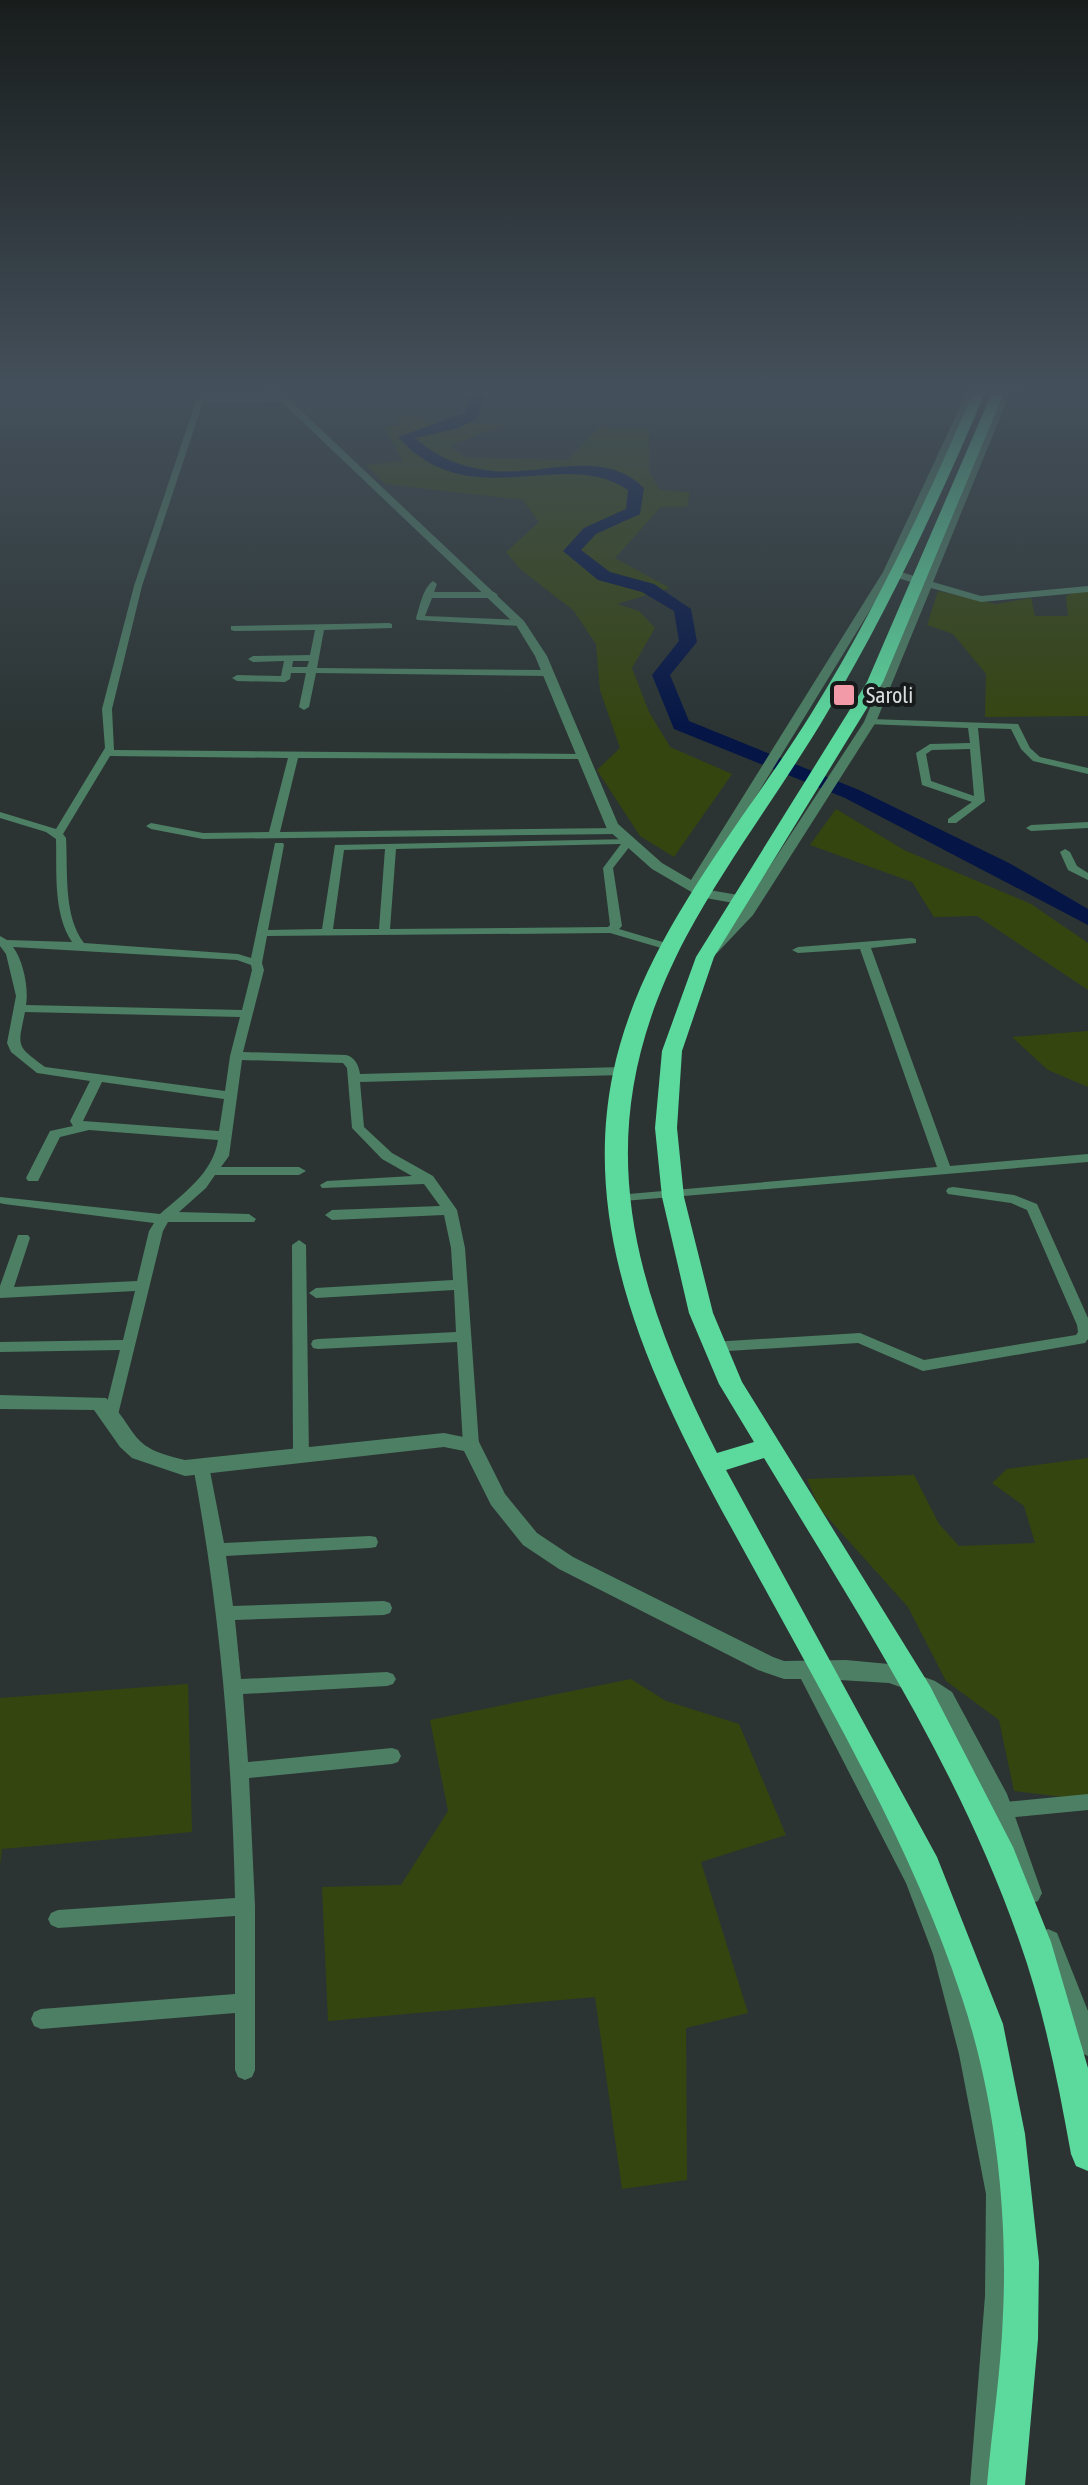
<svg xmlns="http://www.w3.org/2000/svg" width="1088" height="2485" font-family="'Asap Condensed',sans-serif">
  <rect width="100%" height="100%" fill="#2b3433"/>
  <g fill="#35450f">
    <path d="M417,415L430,422L506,424L450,446L467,458L568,460L598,427L649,429V471L660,490L690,492L687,507H661L615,558L670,588L617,604L639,611L655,628L632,668L649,712L670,747L732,774L674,857L640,836L597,770L620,748L600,690L596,644L573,610L520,569L506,552L539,522L523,500L385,484L366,465L403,461L384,427L399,425L397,417Z"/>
    <path d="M1079,590L1088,591V716L985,717L986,674L953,634L927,625L938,591L996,604L1031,598L1035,616H1068L1066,596Z"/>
    <path d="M836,809L904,850L1031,904L1088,943V990L977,916L934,917L912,882L810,845Z"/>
    <path d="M1088,1031V1087L1048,1070L1012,1037Z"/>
    <path d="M1088,1458V1800L1014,1791L999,1720L946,1681L908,1607L819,1508L807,1479L914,1475L939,1524L959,1546L1035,1543L1024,1506L992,1483L1007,1469Z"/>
    <path d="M631,1679L666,1701L739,1724L786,1835L701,1862L748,2013L686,2028L687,2180L622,2189L595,1997L328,2021L322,1887L401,1885L448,1811L430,1720Z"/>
    <path d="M188,1684L192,1832L2,1849L0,1865V1698Z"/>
  </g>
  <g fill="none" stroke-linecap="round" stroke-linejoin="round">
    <path fill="#041546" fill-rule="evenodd" d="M473,388H487L477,418L459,428L415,438C437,458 463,468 493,471C543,476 603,447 644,488L640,514L596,534L581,550L610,572L654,584L691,609L697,642L670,675L689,721L859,790L1009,863L1088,909V925L845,798L674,729L652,675L679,641L674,611L642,592L598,580L563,551L584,528L626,509L628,490C563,445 470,518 398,437L465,413Z"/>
    <g fill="#4d7f64" fill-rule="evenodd">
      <path d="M287,397L288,399L284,401L203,402L142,586L112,709L114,750L583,754L587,755V759L298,758L280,832L617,828L622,831L617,834L203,839L151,829L146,826L151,823L203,833L269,832L288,758L110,756L63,834L66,838C68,870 63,916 84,943L238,954L251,958L275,843H283L284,845L268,930L322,929L335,845L633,839L634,841L613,868L622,926L619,929L676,946V950H668L610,933L267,936L262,963L264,970L243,1052L346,1055C355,1057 359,1066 360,1074L623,1067L629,1071L623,1075L360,1082L364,1127L392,1153L433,1176L457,1210L465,1248L479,1445L476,1449H466L463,1445L457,1342L318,1349L313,1348L311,1344L313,1340L318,1339L456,1332L454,1290L316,1298L309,1293L316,1288L453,1280L451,1248L444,1215L332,1220L325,1215L332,1210L440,1206L424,1184L322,1188L320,1185L327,1181L412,1176L382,1159L352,1128L347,1068L343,1063L242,1060L229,1156L221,1167H299L306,1171L299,1175H215L206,1188L179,1212L249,1214L256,1219L254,1222H168L163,1231L117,1419H107L104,1415L120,1350L0,1352V1342L123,1340L135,1291L0,1298V1286L18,1235H28L30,1238L14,1287L137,1281L149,1231L154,1223L4,1204L0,1203V1197L160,1214C184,1193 213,1173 218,1140L89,1130L60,1137L38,1181H28L26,1178L50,1131L73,1126L70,1121L90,1081L37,1073L11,1052L7,1043L16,996L6,954L0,946V936L7,940L72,942C53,913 57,873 56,839L46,832L0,818V812L56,829L105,748L102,709L134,586L197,398ZM621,844L603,868L610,925L608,927L390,929L396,849ZM385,849L379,929H333L344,850ZM13,947L237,960L251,965L252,970L242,1010L26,1005C29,988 23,960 13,947ZM25,1012L240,1017L230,1056L225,1091L45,1067C15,1045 18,1047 25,1012ZM102,1082L224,1099L219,1131L83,1121Z"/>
      <path d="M433,581L437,584L434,592H494L498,595L494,598H432L425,616L520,620L524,623L520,626L417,620L416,618C420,606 423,588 433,581Z"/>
      <path d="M389,623L392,624V628L324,630L317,668L548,670L553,673L548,676L316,673L309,707L304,710L299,707L306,673H291L290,679L285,682L237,681L232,678L237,675L281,676L284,661L253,662L248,659L253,656L310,655L315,630L234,631L231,630V626ZM293,661H309L307,667H292Z"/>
      <path d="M870,719L1018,724L1030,748L1040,757L1088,768V774L1033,761L1021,749L1011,729L978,728L985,801L956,823H948V819L972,802L922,785L916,753L930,744L970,743L968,728L867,724V720ZM970,749L974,796L931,781L926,754L932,750Z"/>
      <path d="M1088,822V828L1031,831L1026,828L1031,825Z"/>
      <path d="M1065,849L1070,852L1077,866L1088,873V880L1068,870L1060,852Z"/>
      <path d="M912,938L916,939V943L871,948L950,1166L1088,1154V1162L612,1202L610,1199L612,1196L617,1195L937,1167L860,949L798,953L792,950L798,947Z"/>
      <path d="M953,1187L1014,1195L1037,1204L1088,1318V1339L1085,1343L923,1371L858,1343L712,1352L707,1351L705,1347L707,1343L712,1342L860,1333L924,1360L1076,1335L1078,1332L1077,1325L1027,1210L1011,1203L948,1194L946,1191L948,1188Z"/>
      <path d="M299,1240L306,1245L309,1456L306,1460L301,1462L296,1460L293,1456L292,1245Z"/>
      <path d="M201,1460L206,1462L209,1466L224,1543L370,1536L376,1537L378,1542L376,1547L370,1548L226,1556L233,1606L384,1601L390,1603L392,1608L390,1613L384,1615L235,1620L241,1679L387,1672L393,1674L396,1679L393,1684L387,1686L243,1694L248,1762L392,1748L398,1750L401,1756L398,1762L392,1764L249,1778L255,1906V2070L252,2077L245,2080L238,2077L235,2070V2013L41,2029L34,2026L31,2019L34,2012L41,2009L235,1994V1916L58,1928L51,1925L48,1919L51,1913L58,1910L235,1898C232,1752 220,1610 193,1466L196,1462Z"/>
      <path d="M1088,1794V1810L996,1819L990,1817L987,1811L990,1805L996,1803Z"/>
    </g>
    <g fill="#4d7f64" fill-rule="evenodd">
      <path d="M267,388H277L524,621L547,656L618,824L662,863L691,880L883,572L969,388H978L894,570L924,579L1003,388H1012L933,582L981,596L1088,586V592L981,602L931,588L876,722L753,915L717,953H707V947L745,905L700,897L652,869L607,829L535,656L516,625ZM891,576L921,585L864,722L750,897L709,890L701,886Z"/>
      <path d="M0,1395L106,1398C141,1434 127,1447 185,1460L444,1433L478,1440L505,1494L537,1533L573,1557L773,1657L784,1661L846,1660L889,1664L935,1681L952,1692L1007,1794L1042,1893L1038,1901L1030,1904L1022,1901L985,1797L936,1706L920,1694L889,1683L823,1679L929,1879L957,1954L985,2054L1012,2194L1013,2296L1000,2485H970L985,2296L986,2194L959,2054L933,1954L906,1883L801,1679H784L758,1670L559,1569L523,1545L491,1505L464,1451L444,1447L185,1476L132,1458L120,1447L94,1410L0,1409Z"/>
      <path d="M1048,1929L1057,1933L1088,2011V2056L1079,2052L1036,1941L1039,1933Z"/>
    </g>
    <path fill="#5cda9e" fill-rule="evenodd" d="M975,388H987C940,499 889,609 827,713C782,789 728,859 686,937C587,1124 626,1273 717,1453L754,1442L719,1384L689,1313L662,1197L655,1128L662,1051L696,957L867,682L994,388H1006L883,682L714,957L682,1051L677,1128L684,1197L713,1313L742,1382L930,1686L1013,1847L1051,1942L1088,2068V2171L1076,2166L1071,2154C1058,2082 1044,2010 1019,1940C959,1768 858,1614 764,1458L726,1470L937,1857L1003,2024L1025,2134L1039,2262L1038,2339L1025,2485H987C992,2428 1001,2371 1003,2314C1008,2211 995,2097 962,1998C917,1861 844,1733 775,1607C687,1445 573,1267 613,1073C641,938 740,828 811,714C875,611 927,500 975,388Z"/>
  </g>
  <linearGradient id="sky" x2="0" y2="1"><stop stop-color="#181d1c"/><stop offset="0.53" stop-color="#44505b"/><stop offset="1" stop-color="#44505b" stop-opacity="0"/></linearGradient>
  <rect width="1088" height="736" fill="url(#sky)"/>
  <rect fill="#f39aa9" stroke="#171a1a" stroke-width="4" x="832" y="683" width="24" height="24" rx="5"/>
  <g text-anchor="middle" stroke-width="8" stroke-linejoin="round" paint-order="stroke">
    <g font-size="22" fill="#d8dddd" stroke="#171a1a" text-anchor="start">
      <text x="866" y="703">Saroli</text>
    </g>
  </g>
</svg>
